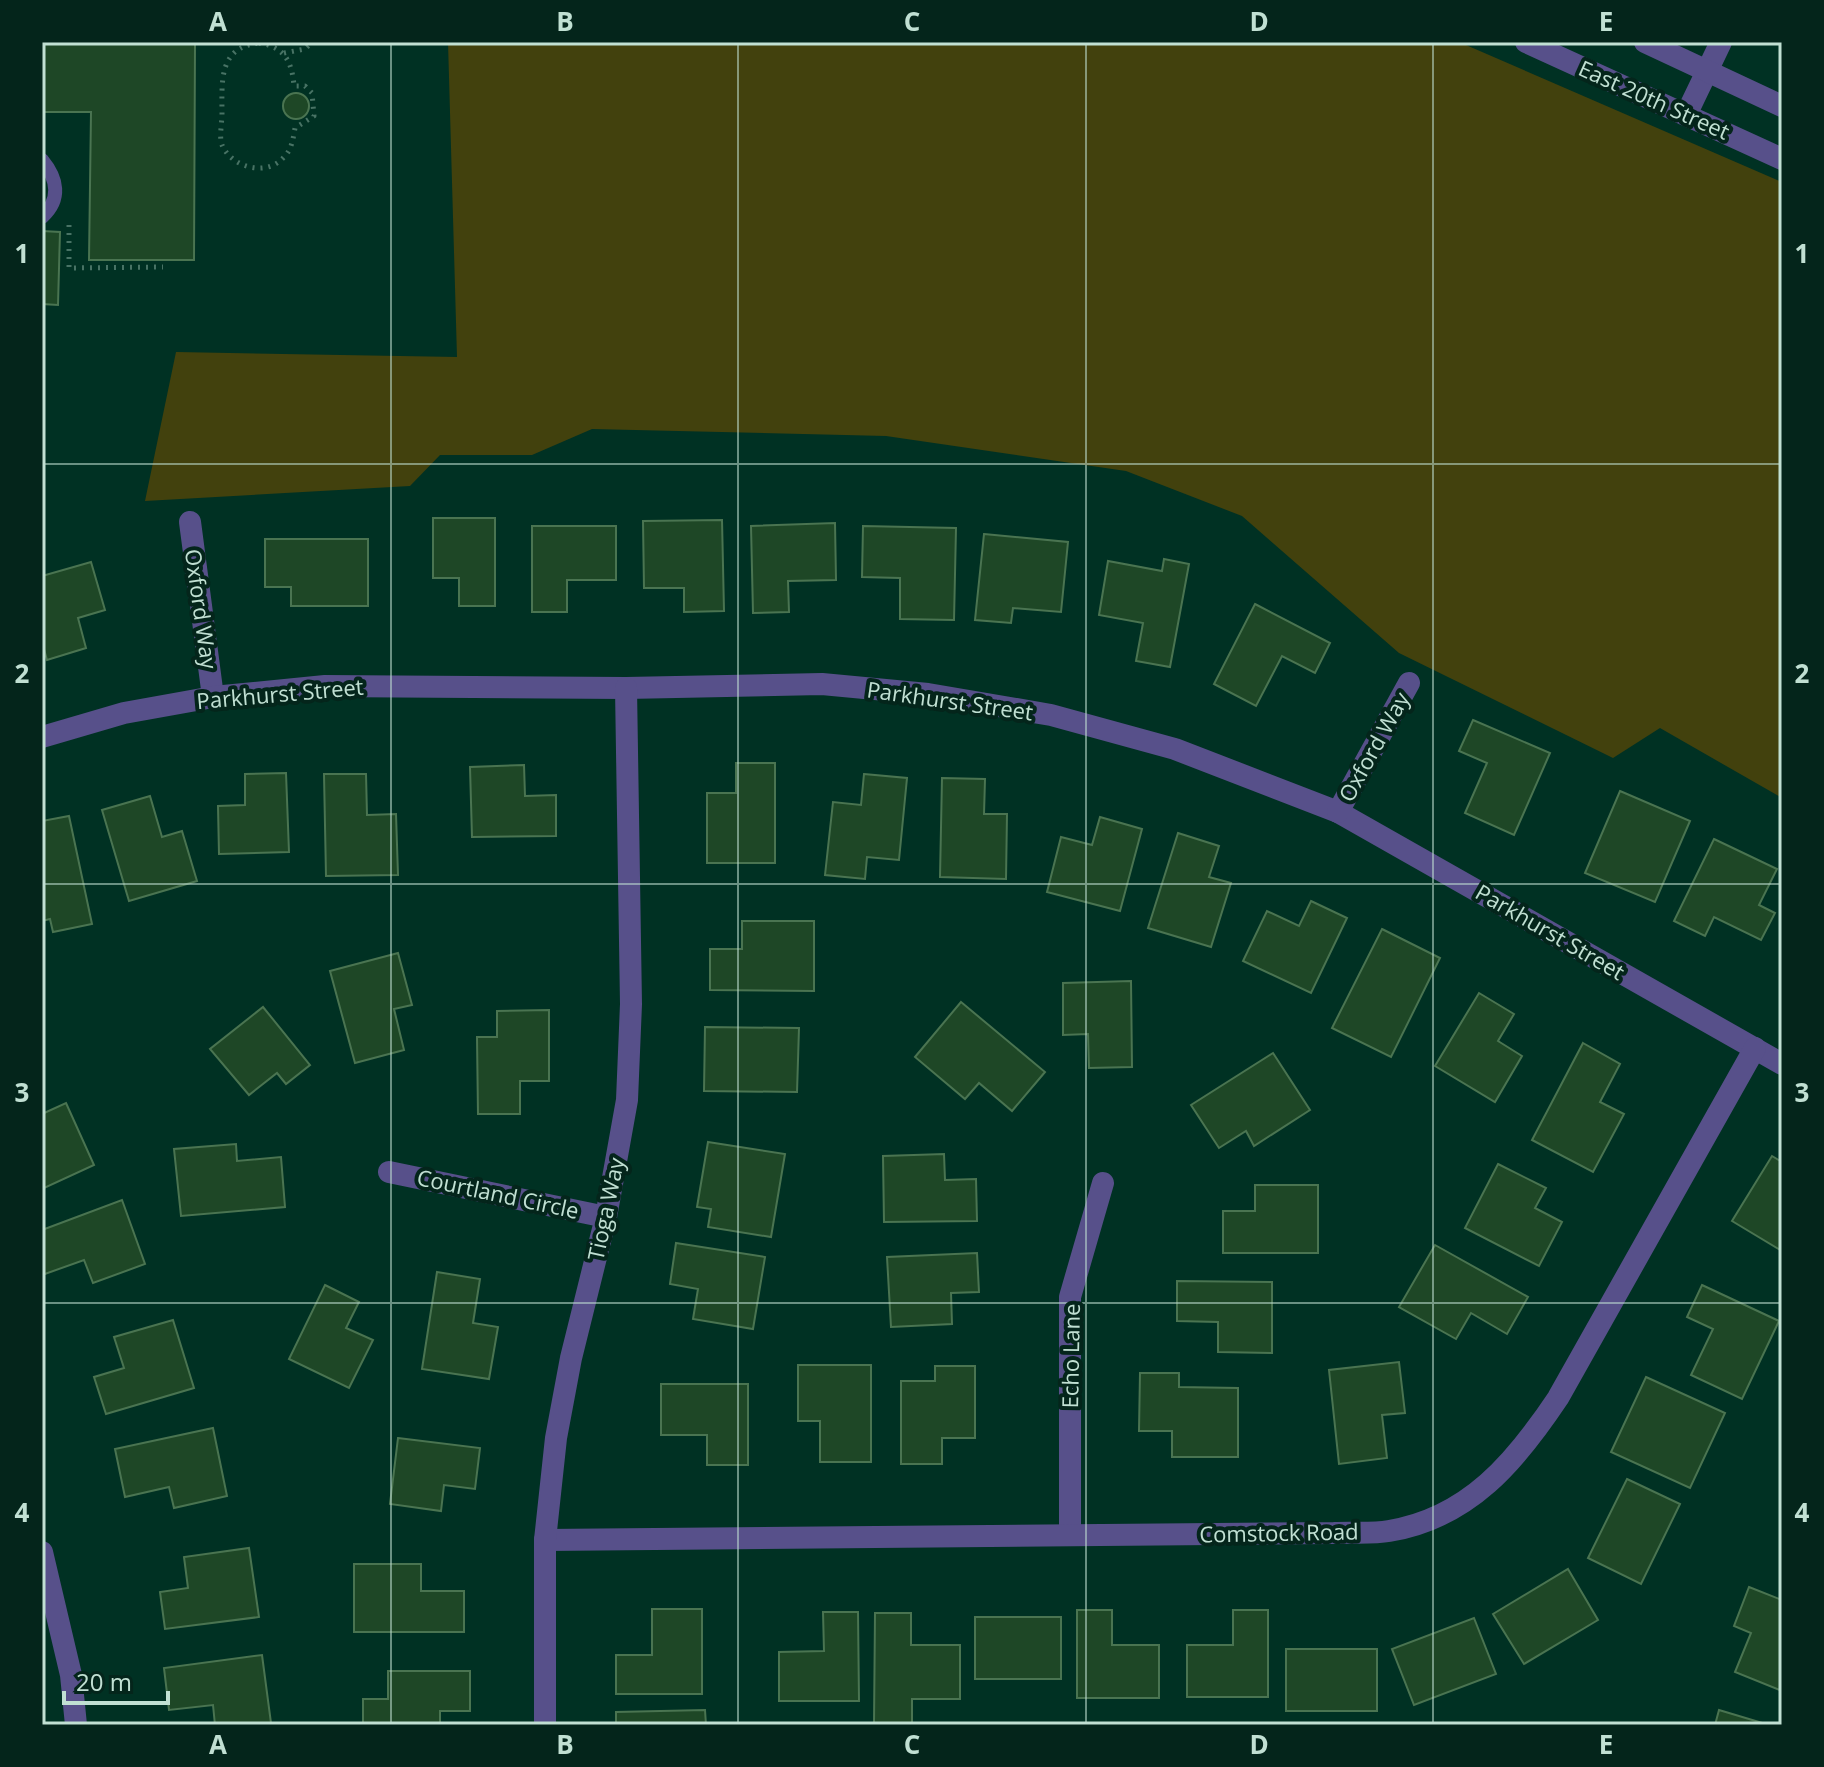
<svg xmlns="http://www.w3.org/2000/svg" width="1824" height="1767" font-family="'Open Sans',sans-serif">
  <rect width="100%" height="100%" fill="#003123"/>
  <path fill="#42410d" d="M448,42H1459L1782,182V798L1660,728L1613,758L1399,653L1242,516L1126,471L886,436L592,429L532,455H440L410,486L145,501L176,352L457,357Z"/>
  <g fill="#1e4726" stroke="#4a7451" stroke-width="2">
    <path d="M42,42H195L194,260H89L91,112H42Z"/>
    <circle cx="296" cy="106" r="13"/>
    <path d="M42,231L60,232L58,305L42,304Z"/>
    <path d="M433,518H495V606H459V578H433Z"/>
    <path d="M722,520L724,611L684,612V588H644L643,521Z"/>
    <path d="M835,523L836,580L788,581L789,612L753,613L751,526Z"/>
    <path d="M532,526H616V580H567V612H532Z"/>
    <path d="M863,526L956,528L954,620L900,619V578L862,577Z"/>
    <path d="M984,534L1068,542L1061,612L1013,608L1011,623L975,620Z"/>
    <path d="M265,539H368V606H291V587H265Z"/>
    <path d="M1164,559L1189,564L1170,667L1136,661L1143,623L1099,615L1108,561L1162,571Z"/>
    <path d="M91,562L105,610L78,618L86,648L47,660L42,642V576Z"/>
    <path d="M1255,604L1330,643L1315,673L1282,656L1256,706L1214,684Z"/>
    <path d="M1473,720L1550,753L1514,835L1465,813L1487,763L1459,751Z"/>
    <path d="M736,763H775V863H707V793H736Z"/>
    <path d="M524,765L525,796L556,795V836L472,837L470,767Z"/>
    <path d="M286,773L289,852L219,854L218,806L245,805V774Z"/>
    <path d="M324,774H366L367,815L396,814L398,875L326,876Z"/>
    <path d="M864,774L907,778L899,860L867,857L865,879L825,875L833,802L861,805Z"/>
    <path d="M942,778L985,779L984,814H1007L1006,879L940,877Z"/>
    <path d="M1620,791L1690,821L1655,902L1585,873Z"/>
    <path d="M150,796L162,837L182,831L197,881L129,901L102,810Z"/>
    <path d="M69,816L92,924L53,932L50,919L42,921V821Z"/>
    <path d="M1100,817L1142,829L1120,911L1047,892L1061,837L1092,845Z"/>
    <path d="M1178,833L1219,846L1209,877L1231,883L1211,947L1148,928Z"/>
    <path d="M1714,839L1777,869L1759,905L1775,913L1761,940L1714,917L1705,936L1674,921Z"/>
    <path d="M1311,901L1347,918L1311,993L1243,961L1267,911L1299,926Z"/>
    <path d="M742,921H814V991L710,990V949H742Z"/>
    <path d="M1382,929L1440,958L1391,1057L1332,1028Z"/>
    <path d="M398,953L412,1005L394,1009L404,1050L355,1063L330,971Z"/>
    <path d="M1131,981L1132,1067L1089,1068L1088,1034L1063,1035V983Z"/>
    <path d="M1479,993L1514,1014L1498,1041L1522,1056L1495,1102L1435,1066Z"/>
    <path d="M961,1002L1045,1072L1012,1111L979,1083L965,1099L915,1057Z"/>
    <path d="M263,1007L310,1065L286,1084L277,1073L249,1095L210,1049Z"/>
    <path d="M549,1010V1081H520V1114H478L477,1037H497V1011Z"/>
    <path d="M705,1027L799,1028L797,1092L704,1091Z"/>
    <path d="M1583,1043L1620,1064L1600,1102L1624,1114L1593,1172L1532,1140Z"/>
    <path d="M1273,1053L1310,1110L1254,1146L1246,1131L1219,1148L1191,1105Z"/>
    <path d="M66,1103L94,1165L42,1189V1114Z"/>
    <path d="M708,1142L785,1154L771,1237L708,1227L711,1209L697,1207Z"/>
    <path d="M236,1144L237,1161L281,1157L285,1207L181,1216L174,1149Z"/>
    <path d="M944,1154L945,1180L976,1179L977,1221L884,1222L883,1156Z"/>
    <path d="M1772,1156L1782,1162V1251L1732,1221Z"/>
    <path d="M1498,1164L1546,1188L1535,1208L1562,1222L1539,1266L1465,1228Z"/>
    <path d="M1255,1185H1318V1253H1223V1211H1255Z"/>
    <path d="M122,1200L145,1264L93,1283L84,1260L42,1275V1230Z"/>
    <path d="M676,1243L765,1257L753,1329L693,1319L698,1289L670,1284Z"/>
    <path d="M1435,1245L1528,1297L1507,1334L1471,1313L1456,1339L1399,1307Z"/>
    <path d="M977,1253L979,1292L951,1293L952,1324L891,1327L887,1257Z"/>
    <path d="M437,1272L480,1279L473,1323L498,1327L489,1379L422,1369Z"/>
    <path d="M1177,1281L1272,1282V1353L1218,1352V1322L1177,1321Z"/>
    <path d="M325,1285L359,1302L346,1328L373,1340L349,1388L289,1359Z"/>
    <path d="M1702,1285L1779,1321L1742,1399L1691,1375L1713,1329L1687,1317Z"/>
    <path d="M173,1320L194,1388L106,1414L94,1377L124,1368L114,1337Z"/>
    <path d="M1399,1362L1405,1413L1382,1415L1387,1458L1339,1464L1329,1370Z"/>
    <path d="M798,1365H871V1462H820V1421H798Z"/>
    <path d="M935,1366H975V1438H942V1464H901V1381H935Z"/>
    <path d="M1140,1373H1179V1387L1238,1388V1457H1172V1431H1139Z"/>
    <path d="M1646,1377L1725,1413L1690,1488L1611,1452Z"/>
    <path d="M661,1384H748V1465H707V1435H661Z"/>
    <path d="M213,1428L227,1496L174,1508L169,1487L125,1497L115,1449Z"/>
    <path d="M398,1438L480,1448L475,1489L444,1485L441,1511L390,1504Z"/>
    <path d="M1627,1479L1680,1504L1641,1584L1588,1558Z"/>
    <path d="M249,1548L259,1617L165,1629L160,1592L188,1588L184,1557Z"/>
    <path d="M354,1564H421V1591H464V1632H354Z"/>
    <path d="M1568,1569L1598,1620L1524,1664L1493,1614Z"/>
    <path d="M1749,1587L1782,1600V1691L1735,1672L1751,1633L1734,1626Z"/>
    <path d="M652,1609H702V1694H616V1655H652Z"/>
    <path d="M1077,1610H1112V1645H1159V1698H1077Z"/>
    <path d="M1233,1610H1268V1697H1187V1645H1233Z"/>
    <path d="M823,1612H858L859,1701H779V1652L824,1651Z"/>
    <path d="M875,1613H911V1645H960V1699H912V1725H874Z"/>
    <rect x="975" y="1617" width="86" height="62"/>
    <path d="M1474,1618L1496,1674L1414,1705L1392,1649Z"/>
    <rect x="1286" y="1649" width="91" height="62"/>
    <path d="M262,1655L271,1723L215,1725L213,1705L169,1710L164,1668Z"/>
    <path d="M388,1671H470V1711H440V1725H363V1699H388Z"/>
    <path d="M705,1710L706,1725H616V1712Z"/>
    <path d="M1719,1710L1769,1725H1715Z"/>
  </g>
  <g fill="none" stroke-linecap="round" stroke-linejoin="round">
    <g stroke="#487365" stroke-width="5" stroke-dasharray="2 6" stroke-linecap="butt">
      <path d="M259,43C285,47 292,62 294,86H305L312,93L314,116L295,128C293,139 292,149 284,157C267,177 232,168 222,145C219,138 222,122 222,114C222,82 218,47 259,43Z"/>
      <path d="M284,53L305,49L312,42"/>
      <path d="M69,225V268L163,267"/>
    </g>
    <path stroke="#57508a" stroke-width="14" d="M42,160C57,178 62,199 42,217"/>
    <g stroke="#57508a" stroke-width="22">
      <path d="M1686,115L1721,42"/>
      <path d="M190,522L213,697"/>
      <path d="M42,737L124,713L213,697L325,686L626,688L822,684L928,694L1051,715L1175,749L1338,812L1782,1064"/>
      <path d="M1338,812L1409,683"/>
      <path d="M389,1172L606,1217"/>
      <path d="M1070,1534V1297L1103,1183"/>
      <path d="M545,1540L1334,1533C1352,1532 1372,1534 1389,1531C1469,1518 1516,1461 1558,1398L1755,1048"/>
      <path d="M545,1725V1540L556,1438L571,1358L606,1217L627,1100L631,1004L626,688"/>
    </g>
    <g stroke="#57508a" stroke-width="22">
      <path d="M1526,42L1782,159"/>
      <path d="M1645,42L1782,106"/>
      <path d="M42,1552L71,1675L76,1725"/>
    </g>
  </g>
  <path fill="none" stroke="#c1e0d3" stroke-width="2" stroke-opacity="0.55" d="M391,42V1725M738,42V1725M1086,42V1725M1433,42V1725M42,464H1782M42,884H1782M42,1303H1782"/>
  <g text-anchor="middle" stroke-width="8" stroke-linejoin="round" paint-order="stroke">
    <g font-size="22" fill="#c1e0d3" stroke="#04251b">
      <text transform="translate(1654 100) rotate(24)" y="8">East 20th Street</text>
      <text transform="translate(201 609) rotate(82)" y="8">Oxford Way</text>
      <text transform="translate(280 694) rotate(-5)" y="8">Parkhurst Street</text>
      <text transform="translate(950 701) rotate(8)" y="8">Parkhurst Street</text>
      <text transform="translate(1374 747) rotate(-61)" y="8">Oxford Way</text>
      <text transform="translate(1550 932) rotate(30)" y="8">Parkhurst Street</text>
      <text transform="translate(498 1194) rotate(12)" y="8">Courtland Circle</text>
      <text transform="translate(606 1209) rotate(-78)" y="8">Tioga Way</text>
      <text transform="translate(1071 1356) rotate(-89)" y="8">Echo Lane</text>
      <text transform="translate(1279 1533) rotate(-1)" y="8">Comstock Road</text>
    </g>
  </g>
  <rect width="1824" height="1767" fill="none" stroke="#04251b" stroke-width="88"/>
  <path d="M64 1691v12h104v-12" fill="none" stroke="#c1e0d3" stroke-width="4"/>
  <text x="76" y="1691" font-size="24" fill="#c1e0d3" stroke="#04251b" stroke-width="6" paint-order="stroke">20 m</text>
  <rect x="44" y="44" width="1736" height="1679" fill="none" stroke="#c1e0d3" stroke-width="3"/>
  <g font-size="26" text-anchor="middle" font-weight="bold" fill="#c1e0d3">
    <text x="218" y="31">A</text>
    <text x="565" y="31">B</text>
    <text x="912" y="31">C</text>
    <text x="1259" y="31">D</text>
    <text x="1606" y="31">E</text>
    <text x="22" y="263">1</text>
    <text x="1802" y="263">1</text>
    <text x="22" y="683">2</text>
    <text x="1802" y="683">2</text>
    <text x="22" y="1102">3</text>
    <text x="1802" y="1102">3</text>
    <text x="22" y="1522">4</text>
    <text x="1802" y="1522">4</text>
    <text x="218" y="1754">A</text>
    <text x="565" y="1754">B</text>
    <text x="912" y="1754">C</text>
    <text x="1259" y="1754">D</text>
    <text x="1606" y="1754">E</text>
  </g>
</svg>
